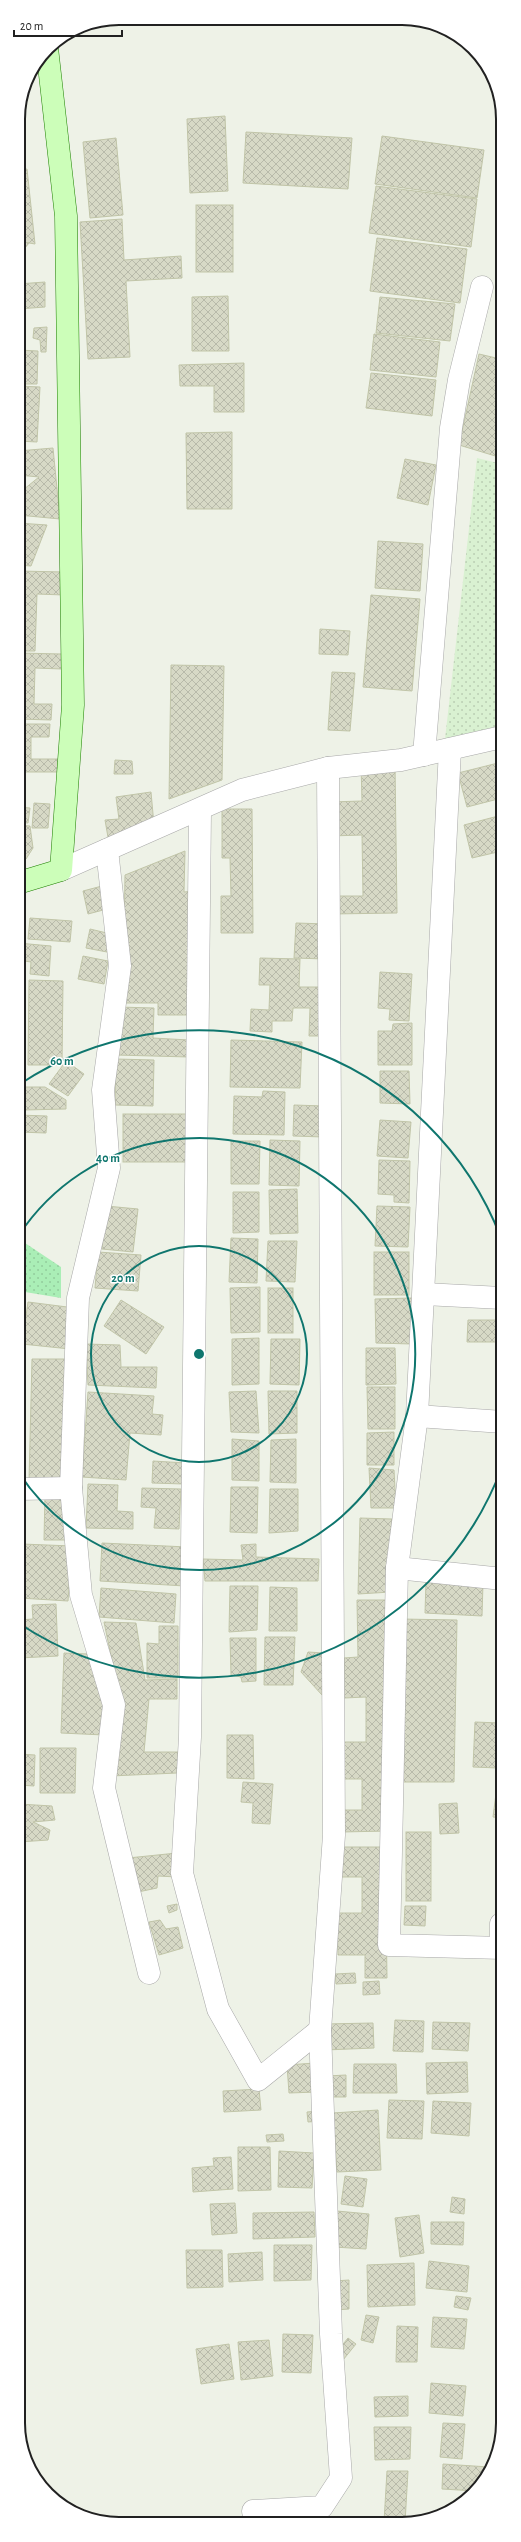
<svg xmlns="http://www.w3.org/2000/svg" width="521" height="2542" font-family="'Alegreya Sans',sans-serif">
  <defs>
    <pattern id="farmland-dots" width="8" height="8" patternUnits="userSpaceOnUse"><rect width="8" height="8" fill="#d9f1d1"/><path d="M2 2h.1M6 6h.1" fill="none" stroke="#baceb3" stroke-width="1.8" stroke-linecap="round"/></pattern>
    <pattern id="grass-dots" width="8" height="8" patternUnits="userSpaceOnUse"><rect width="8" height="8" fill="#aaeeb6"/><path d="M2 2h.1M6 6h.1" fill="none" stroke="#92cc9c" stroke-width="1.8" stroke-linecap="round"/></pattern>
    <pattern id="building-cross-hatch" width="8" height="8" patternUnits="userSpaceOnUse"><rect width="8" height="8" fill="#d7d9c6"/><path d="M0 0l8 8M0 8l8-8" fill="none" stroke="#b8baaa"/></pattern>
  </defs>
  <rect width="100%" height="100%" fill="#eef2e7"/>
  <path fill="url(#farmland-dots)" d="M477,458L502,464V727L445,739Z"/>
  <path fill="url(#grass-dots)" d="M19,1239L61,1267V1298L19,1291Z"/>
  <g fill="url(#building-cross-hatch)" stroke="#c1c5a8">
    <path d="M225,116L228,191L190,193L187,119Z"/>
    <path d="M246,132L352,138L348,189L243,183Z"/>
    <path d="M382,136L484,150L477,198L375,184Z"/>
    <path d="M116,138L123,215L90,218L83,142Z"/>
    <path d="M27,169L35,244L18,241V170Z"/>
    <path d="M376,186L477,199L471,247L369,233Z"/>
    <rect x="196" y="205" width="37" height="67"/>
    <path d="M122,219L124,260L181,256L182,278L126,281L130,357L88,359L80,222Z"/>
    <path d="M377,238L467,249L460,303L370,291Z"/>
    <path d="M18,241L29,243L18,257Z"/>
    <path d="M45,282V307L18,309V284Z"/>
    <path d="M228,296L229,351H192V297Z"/>
    <path d="M380,297L455,304L450,341L376,333Z"/>
    <path d="M47,327L46,352H41L40,340L33,338L34,328Z"/>
    <path d="M374,334L440,342L436,377L370,370Z"/>
    <path d="M502,334V458L459,445L479,354L496,358Z"/>
    <path d="M18,350L38,351L37,384H18Z"/>
    <path d="M244,363V412H214V386H180L179,365Z"/>
    <path d="M371,373L436,380L432,416L366,408Z"/>
    <path d="M18,386L40,387L37,442L18,441Z"/>
    <path d="M232,432V509H187L186,433Z"/>
    <path d="M53,448L60,519L18,515V494L39,477L18,475V451Z"/>
    <path d="M405,459L436,465L428,505L397,498Z"/>
    <path d="M18,523L47,525L31,566L18,565Z"/>
    <path d="M378,541L423,544L420,591L375,588Z"/>
    <path d="M18,571L64,572V595L37,594L35,651H18Z"/>
    <path d="M371,595L420,599L412,691L363,687Z"/>
    <path d="M320,629L350,631L348,655L319,654Z"/>
    <path d="M18,653L62,654V669L35,668L34,704H52L51,720L18,719Z"/>
    <path d="M171,665L224,666L222,780L169,799Z"/>
    <path d="M332,672L355,673L350,731L328,730Z"/>
    <path d="M18,724H50L49,737H31V759H59V772H18Z"/>
    <path d="M115,760L132,761L133,774H114Z"/>
    <path d="M502,762V798L467,807L458,773Z"/>
    <path d="M361,765H395L397,913L331,914L330,896H363L362,835L330,836V802L362,801Z"/>
    <path d="M18,779H24L23,793L18,792Z"/>
    <path d="M151,792L154,825L109,843L105,820L119,819L116,797Z"/>
    <path d="M34,803L50,804L48,828H32Z"/>
    <path d="M18,807L30,808L28,823L18,822Z"/>
    <path d="M222,809H252L253,933H221V896H231L230,858H222Z"/>
    <path d="M502,815V851L472,858L464,825Z"/>
    <path d="M18,825L30,826L33,848L26,859L18,863Z"/>
    <path d="M185,851L184,892L197,891L194,1015H158V1003H123L125,875Z"/>
    <path d="M102,886L107,909L88,914L83,891Z"/>
    <path d="M30,918L72,921L70,942L28,939Z"/>
    <path d="M296,923L327,924L325,959L294,958Z"/>
    <path d="M90,929L111,934L107,952L86,948Z"/>
    <path d="M18,943L51,946L49,976L30,974L31,962L18,960Z"/>
    <path d="M83,956L108,961L104,984L78,979Z"/>
    <path d="M260,958L300,959L299,987H326L325,1036H309L310,1008H293L292,1021H272V1032L250,1031L251,1009L269,1010L270,985H259Z"/>
    <path d="M18,972H23L18,1050Z"/>
    <path d="M380,972L412,974L409,1021L389,1020L390,1009L378,1008Z"/>
    <path d="M29,980L63,981L62,1065H28Z"/>
    <path d="M118,1007L154,1008L153,1038L189,1040V1057L116,1055Z"/>
    <path d="M412,1023V1065H378V1031H392L393,1024Z"/>
    <path d="M231,1040L302,1042L300,1088L230,1087Z"/>
    <path d="M116,1059L154,1060L153,1106L115,1105Z"/>
    <path d="M66,1061L84,1074L68,1096L49,1084Z"/>
    <path d="M380,1071H409L410,1104L380,1103Z"/>
    <path d="M24,1087H45L66,1100V1109L24,1110Z"/>
    <path d="M263,1091L285,1092L284,1135L233,1134L234,1096L262,1097Z"/>
    <path d="M294,1105L324,1106V1137L293,1136Z"/>
    <rect x="123" y="1114" width="68" height="48"/>
    <path d="M18,1115L47,1116L46,1133L18,1132Z"/>
    <path d="M380,1120L411,1122L408,1158L377,1156Z"/>
    <path d="M270,1140L300,1141L299,1186L269,1185Z"/>
    <path d="M231,1141H260L259,1184H231Z"/>
    <path d="M379,1160L410,1161L409,1203L394,1202V1195L378,1194Z"/>
    <path d="M297,1189L298,1233L270,1234L269,1190Z"/>
    <path d="M233,1192H259V1232L233,1233Z"/>
    <path d="M106,1206L138,1209L133,1252L102,1249Z"/>
    <path d="M377,1206L410,1207L408,1247L375,1246Z"/>
    <path d="M231,1238L258,1239L257,1283L229,1282Z"/>
    <path d="M268,1241H297L295,1282L266,1281Z"/>
    <path d="M98,1252L141,1255L138,1291L95,1288Z"/>
    <rect x="374" y="1252" width="35" height="43"/>
    <path d="M260,1287V1332L231,1333L230,1288Z"/>
    <rect x="268" y="1288" width="25" height="45"/>
    <path d="M412,1298V1344L376,1343L375,1299Z"/>
    <path d="M121,1300L164,1327L146,1354L104,1326Z"/>
    <path d="M28,1302L75,1308L70,1349L22,1344Z"/>
    <path d="M468,1320H497V1342H467Z"/>
    <path d="M259,1338V1384L232,1385V1339Z"/>
    <path d="M271,1339H300L299,1385L270,1384Z"/>
    <path d="M86,1344L120,1345L121,1367H157L156,1388L88,1385Z"/>
    <path d="M366,1348H395L396,1384L366,1385Z"/>
    <path d="M32,1359H65L62,1482L29,1481Z"/>
    <path d="M367,1387H395V1429H368Z"/>
    <path d="M256,1391L259,1433L231,1432L229,1392Z"/>
    <path d="M268,1391H297V1433L269,1434Z"/>
    <path d="M88,1392L154,1396L152,1414L163,1415L161,1435L130,1433L126,1480L82,1477Z"/>
    <path d="M394,1432V1465H367V1433Z"/>
    <path d="M232,1439L259,1441V1481L232,1480Z"/>
    <path d="M296,1439V1483L270,1482L271,1440Z"/>
    <path d="M153,1461L186,1463L184,1484L152,1483Z"/>
    <path d="M369,1468L394,1470L396,1508H371Z"/>
    <path d="M88,1484L118,1485L117,1511L133,1512V1529L86,1528Z"/>
    <path d="M231,1487H258L257,1533L230,1532Z"/>
    <path d="M142,1488L181,1489L179,1529L154,1528L156,1508L141,1507Z"/>
    <path d="M270,1489H298V1531L269,1533Z"/>
    <path d="M45,1493L69,1494V1540H44Z"/>
    <path d="M360,1518L392,1519L391,1592L358,1594Z"/>
    <path d="M102,1543L187,1547L185,1586L100,1581Z"/>
    <path d="M22,1544L72,1546L68,1601L19,1598Z"/>
    <path d="M256,1544V1557L319,1559L318,1581H205L203,1559L243,1560L241,1545Z"/>
    <path d="M426,1581L483,1583L482,1616L425,1613Z"/>
    <path d="M230,1586H258L257,1630L229,1632Z"/>
    <path d="M270,1587L297,1588V1631H269Z"/>
    <path d="M101,1588L176,1594L174,1623L99,1617Z"/>
    <path d="M357,1600H387L388,1831L341,1832V1810H362V1779H344V1742H366V1697L344,1698V1658L358,1657Z"/>
    <path d="M56,1604L58,1656L19,1658V1620L33,1619L32,1605Z"/>
    <path d="M401,1619L457,1620L454,1782H398Z"/>
    <path d="M104,1622L136,1623L145,1680L177,1679V1699H149L144,1752H178L177,1773L111,1776L120,1699Z"/>
    <path d="M159,1626H178V1678H147V1643L159,1644Z"/>
    <path d="M265,1637H295L293,1685H264Z"/>
    <path d="M230,1638H256V1681L242,1682L241,1677L231,1675Z"/>
    <path d="M308,1652L324,1653L322,1695L301,1672Z"/>
    <path d="M64,1653L88,1654L106,1692L104,1735L61,1733Z"/>
    <path d="M475,1722L500,1723L498,1768L473,1767Z"/>
    <path d="M227,1735H253L254,1779L227,1778Z"/>
    <path d="M40,1748H76L75,1793H40Z"/>
    <path d="M19,1754L35,1755L34,1786L19,1785Z"/>
    <path d="M499,1770L503,1771V1818L493,1817Z"/>
    <path d="M243,1782L273,1784L270,1824L252,1823L253,1803L241,1802Z"/>
    <path d="M457,1803L459,1833L440,1834L439,1804Z"/>
    <path d="M19,1804L52,1806L55,1820L33,1822L50,1830L48,1840L19,1842Z"/>
    <rect x="406" y="1832" width="25" height="69"/>
    <path d="M339,1847H385L387,1978H365V1955H338L337,1913H362V1877H339Z"/>
    <path d="M177,1853V1877L158,1876L157,1888L138,1892L128,1858Z"/>
    <path d="M177,1904V1910L169,1913L167,1906Z"/>
    <path d="M405,1906H426L425,1926L404,1925Z"/>
    <path d="M160,1920L166,1929L178,1927L183,1948L159,1955L149,1922Z"/>
    <path d="M355,1973L356,1983L336,1984L335,1974Z"/>
    <path d="M379,1981L380,1994L363,1995V1982Z"/>
    <path d="M395,2020L424,2021L423,2052L393,2051Z"/>
    <path d="M433,2022L470,2023L468,2051L432,2049Z"/>
    <path d="M373,2023L374,2048L325,2050L324,2024Z"/>
    <path d="M467,2062L468,2092L427,2094L426,2063Z"/>
    <path d="M315,2063L317,2092L289,2093L287,2065Z"/>
    <path d="M354,2064H396L397,2093H353Z"/>
    <path d="M346,2075V2097H327V2076Z"/>
    <path d="M259,2089L261,2110L224,2112L223,2091Z"/>
    <path d="M389,2100L424,2101L422,2139L387,2138Z"/>
    <path d="M433,2101L471,2103L469,2136L431,2133Z"/>
    <path d="M378,2110L381,2170L337,2172L333,2113Z"/>
    <path d="M319,2111L320,2121L308,2122L307,2112Z"/>
    <path d="M283,2134L284,2141L267,2142L266,2135Z"/>
    <path d="M238,2147H270L271,2190L238,2191Z"/>
    <path d="M279,2151L314,2153L312,2188L278,2187Z"/>
    <path d="M231,2157L233,2189L193,2192L192,2168L214,2166L213,2158Z"/>
    <path d="M345,2176L367,2179L363,2207L341,2204Z"/>
    <path d="M452,2197L465,2199L464,2214L450,2212Z"/>
    <path d="M235,2203L237,2233L212,2235L210,2204Z"/>
    <path d="M337,2211L369,2214L366,2249L334,2247Z"/>
    <path d="M314,2212L315,2237L253,2239V2213Z"/>
    <path d="M419,2215L424,2253L400,2257L395,2218Z"/>
    <path d="M431,2222H464L463,2245L431,2244Z"/>
    <path d="M274,2245H312L311,2280L274,2281Z"/>
    <path d="M186,2250H222L223,2287L187,2288Z"/>
    <path d="M262,2252L263,2280L229,2282L228,2254Z"/>
    <path d="M429,2261L469,2266L467,2292L426,2288Z"/>
    <path d="M414,2263L415,2305L368,2307L367,2265Z"/>
    <path d="M349,2280V2309L335,2310L334,2281Z"/>
    <path d="M456,2296L471,2298L468,2310L454,2307Z"/>
    <path d="M366,2315L379,2317L373,2343L361,2340Z"/>
    <path d="M433,2317L467,2319L464,2349L431,2347Z"/>
    <path d="M397,2326L418,2327L417,2362H396Z"/>
    <path d="M283,2334L313,2335L311,2373L282,2372Z"/>
    <path d="M348,2338L356,2344L343,2360L335,2354Z"/>
    <path d="M269,2340L273,2376L241,2380L238,2342Z"/>
    <path d="M229,2344L234,2379L201,2384L196,2349Z"/>
    <path d="M431,2383L466,2386L463,2416L429,2413Z"/>
    <path d="M408,2396V2416L375,2417L374,2397Z"/>
    <path d="M443,2423L465,2424L462,2459L440,2457Z"/>
    <path d="M374,2427H411L410,2459L375,2460Z"/>
    <path d="M443,2464L489,2467V2472L476,2491L442,2489Z"/>
    <path d="M387,2471H408L405,2523L384,2522Z"/>
  </g>
  <g fill="none" stroke-linecap="round" stroke-linejoin="round">
    <g stroke="#a8a8a8" stroke-width="23">
      <g id="minor">
        <path d="M450,749L417,1416L397,1568L389,1945L503,1948"/>
        <path d="M424,755L451,428L459,380L482,287"/>
        <path d="M200,811L190,1737L182,1873L218,2009L258,2080L320,2030"/>
        <path d="M107,850L120,966L103,1090L109,1168L78,1298L71,1488L81,1595L114,1705L104,1788L149,1973"/>
        <path d="M61,870L242,790L328,768L401,760L502,737"/>
        <path d="M424,1294L502,1298"/>
        <path d="M417,1416L503,1422"/>
        <path d="M19,1489L71,1488"/>
        <path d="M397,1568L503,1579"/>
        <path d="M501,1948V1924H503"/>
        <path d="M253,2511L322,2507L341,2478L331,2334L320,2030L334,1835L328,768"/>
      </g>
    </g>
    <g stroke="#1d7f00" stroke-width="23">
      <path id="secondary" d="M18,883L61,870L73,705L66,216L47,48"/>
    </g>
    <use href="#minor" stroke="#fff" stroke-width="22"/>
    <use href="#secondary" stroke="#ccfeb9" stroke-width="22"/>
  </g>
  <g fill="none" stroke="#0f766e" stroke-width="2">
    <circle cx="199" cy="1354" r="108"/>
    <path d="M19 1235A216 216 0 1 1 19 1473"/>
    <path d="M502 1467A324 324 0 0 1 20 1624M20 1084A324 324 0 0 1 501 1238"/>
  </g>
  <path d="M0 0H521V2542H0ZM119 25H402A94 94 0 0 1 496 119V2423A94 94 0 0 1 402 2517H119A94 94 0 0 1 25 2423V119A94 94 0 0 1 119 25Z" fill="#fff" fill-rule="evenodd"/>
  <path fill="none" stroke="#212121" stroke-width="2" d="M119 25H402A94 94 0 0 1 496 119V2423A94 94 0 0 1 402 2517H119A94 94 0 0 1 25 2423V119A94 94 0 0 1 119 25Z"/>
  <circle cx="199" cy="1354" r="6" fill="#0f766e" stroke="#fff" stroke-width="2"/>
  <g font-size="12" text-anchor="middle" font-weight="bold" fill="#0f766e" stroke="#fff" stroke-width="3" stroke-linejoin="round" paint-order="stroke">
    <text x="62" y="1065">60 m</text>
    <text x="108" y="1162">40 m</text>
    <text x="123" y="1282">20 m</text>
  </g>
  <path d="M14 30v6h108v-6" fill="none" stroke="#212121" stroke-width="2"/>
  <text x="20" y="30" font-size="12" fill="#212121" stroke="#ffffff" stroke-width="3" paint-order="stroke">20 m</text>
</svg>
